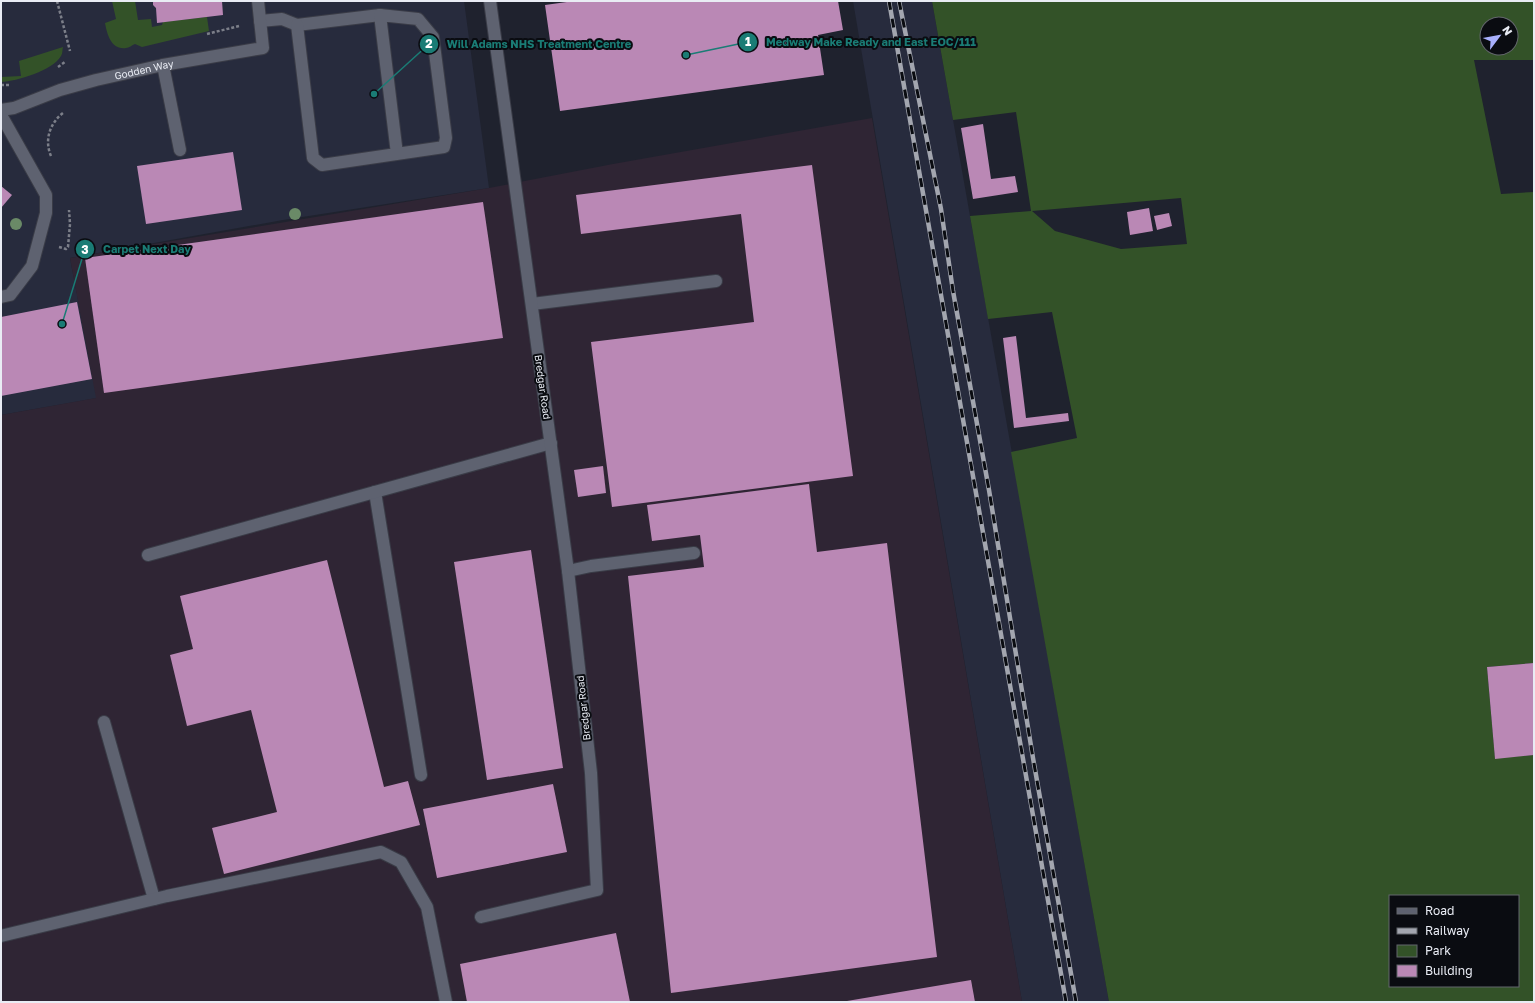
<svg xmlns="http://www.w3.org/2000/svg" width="1535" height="1003" font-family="'Golos Text',sans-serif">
  <rect width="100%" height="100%" fill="#1f222e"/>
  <g fill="#272b3d">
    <path d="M1,1H464L489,188L283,220L70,258L97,398L1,415Z"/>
    <path d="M853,1H932L1109,1002H1022Z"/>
  </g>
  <path fill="#2f2534" d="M872,118L1022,1002H1V415L96,398L70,258L489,188L613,164Z"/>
  <g fill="#335228" fill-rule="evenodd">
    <path d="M112,1H135L138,20L151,19L152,27L162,25L163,22L207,17L209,31L142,47L135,44C132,45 129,48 126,48C111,50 107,34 105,23L116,19Z"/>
    <path d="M932,1H1534V60H1474L1501,194L1534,192V663L1487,667L1495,758L1534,755V1002H1109L1011,452L1077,438L1052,312L988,319L970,216L1031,211L1016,112L953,120ZM1487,24H1511V48H1487ZM1181,198L1187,244L1121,249L1055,231L1032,211ZM1390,896H1518V986H1390Z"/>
    <path d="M63,47C62,50 63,53 61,56C52,71 17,81 1,82V77L21,76L19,61Z"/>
  </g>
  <g fill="#ba88b5">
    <path d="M153,1H222L223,15L157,23L156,8L153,5Z"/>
    <path d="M574,1H838L843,30L818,35L824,75L560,111L545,5Z"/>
    <path d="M983,124L991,179L1015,176L1018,192L973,199L961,128Z"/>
    <path d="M233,152L242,210L146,224L137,166Z"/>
    <path d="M812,165L853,476L612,507L591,342L754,322L741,214L581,234L576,195Z"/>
    <path d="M1,186L12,195L1,208Z"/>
    <path d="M483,202L503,338L104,393L85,258Z"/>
    <path d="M1149,208L1153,231L1130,235L1127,212Z"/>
    <path d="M1169,213L1172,226L1157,230L1154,216Z"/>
    <path d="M77,302L92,379L1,396V317Z"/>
    <path d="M1016,336L1026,418L1068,413L1069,421L1014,428L1003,338Z"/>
    <path d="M603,466L606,493L578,497L574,470Z"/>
    <path d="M809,484L817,552L887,543L937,957L671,993L628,576L704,567L700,535L652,541L647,505Z"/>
    <path d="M531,550L563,768L487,780L454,562Z"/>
    <path d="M327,560L384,787L408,781L420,825L224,874L212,828L277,812L251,710L187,726L170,655L193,649L180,596Z"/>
    <path d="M1534,663V755L1495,759L1487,667Z"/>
    <path d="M553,784L567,852L437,878L423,809Z"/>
    <path d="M616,933L630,1002H467L460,964Z"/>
    <path d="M971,980L975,1002H847V1001Z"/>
  </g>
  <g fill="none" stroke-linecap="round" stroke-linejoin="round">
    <g stroke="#3a3c47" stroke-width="14">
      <g id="minor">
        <path d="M260,21L282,19L297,25L380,15"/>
        <path d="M297,25L313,158L322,165L444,147L446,138L433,37L418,19L380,15L397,154"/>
        <path d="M163,65L180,150"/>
        <path id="s1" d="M1,110L14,108L60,90L96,80L163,65L263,48L258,1"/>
        <path d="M1,115L46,195V213L32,266L10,295L1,297"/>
        <path d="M532,304L716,281"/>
        <path d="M375,492L421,775"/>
        <path d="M148,555L551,443"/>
        <path d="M568,571L591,566L694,553"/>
        <path d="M104,722L154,899"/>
        <path d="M481,917L597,890L591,773L568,571L490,1"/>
        <path d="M1,936L167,896L381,852L401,862L427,907L446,1002"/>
      </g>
    </g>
    <g stroke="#7c7f89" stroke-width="2.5" stroke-dasharray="3 2" stroke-linecap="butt">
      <path d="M57,1L70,51"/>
      <path d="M207,34L239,26"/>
      <path d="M58,67L65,62"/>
      <path d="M1,85H10"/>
      <path d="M51,156C44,140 50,123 63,113"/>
      <path d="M59,247L66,249L68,247L70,224L69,210"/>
    </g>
    <use href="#minor" stroke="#5e6270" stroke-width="12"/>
    <g stroke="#a3a6af" stroke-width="4.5">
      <g id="rail">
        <path d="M889,1L1066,1002"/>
        <path d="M899,1L941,209L953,291L989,490L1033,758L1076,1002"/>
      </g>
    </g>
    <use href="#rail" stroke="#0a0c11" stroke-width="3" stroke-dasharray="9" stroke-linecap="butt"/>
  </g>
  <g fill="#6a8a67">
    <circle cx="295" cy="214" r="6"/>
    <circle cx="16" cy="224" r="6"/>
  </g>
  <g text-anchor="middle" stroke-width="4" stroke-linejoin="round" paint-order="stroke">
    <g font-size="10" fill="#e9ecf4" stroke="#0a0c11">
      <text dy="4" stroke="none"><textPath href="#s1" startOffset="149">Godden Way</textPath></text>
      <text transform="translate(543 387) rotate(82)" y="4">Bredgar Road</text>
      <text transform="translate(583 708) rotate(-96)" y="4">Bredgar Road</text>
    </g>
  </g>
  <path fill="none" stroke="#1a7c75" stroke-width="1.5" d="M686 55L748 42M374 94L429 44M62 324L85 249"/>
  <g fill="#1a7c75" stroke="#0a0c11" stroke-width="1.5">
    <circle cx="686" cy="55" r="4"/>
    <circle cx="374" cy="94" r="4"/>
    <circle cx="62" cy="324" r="4"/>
    <circle cx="748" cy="42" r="10"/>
    <circle cx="429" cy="44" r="10"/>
    <circle cx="85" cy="249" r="10"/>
  </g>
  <g font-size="12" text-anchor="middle" font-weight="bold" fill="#fff">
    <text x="748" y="46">1</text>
    <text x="429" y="48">2</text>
    <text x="85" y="254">3</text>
  </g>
  <g font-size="11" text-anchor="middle" font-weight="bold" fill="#1a7c75" stroke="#0a0c11" stroke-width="4" stroke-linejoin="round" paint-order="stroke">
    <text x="871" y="46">Medway Make Ready and East EOC/111</text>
    <text x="539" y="48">Will Adams NHS Treatment Centre</text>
    <text x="147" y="253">Carpet Next Day</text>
  </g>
  <rect width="1535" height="1003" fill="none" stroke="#e9ecf4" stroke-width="4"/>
  <rect x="1389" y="895" width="130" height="92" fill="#0a0c11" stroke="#63666c"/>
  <rect x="1397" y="908" width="20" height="6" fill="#5e6270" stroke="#63666c"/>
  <text x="1425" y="915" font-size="12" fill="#e9ecf4">Road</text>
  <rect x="1397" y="928" width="20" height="6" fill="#a3a6af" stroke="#63666c"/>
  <text x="1425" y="935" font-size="12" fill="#e9ecf4">Railway</text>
  <rect x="1397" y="945" width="20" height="12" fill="#335228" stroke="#63666c"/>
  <text x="1425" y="955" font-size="12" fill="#e9ecf4">Park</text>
  <rect x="1397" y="965" width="20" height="12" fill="#ba88b5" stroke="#63666c"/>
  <text x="1425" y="975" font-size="12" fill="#e9ecf4">Building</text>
  <g transform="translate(1499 36) rotate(58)"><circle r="19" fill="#0a0c11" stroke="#63666c"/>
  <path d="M0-3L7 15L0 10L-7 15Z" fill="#a8b0fc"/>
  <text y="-6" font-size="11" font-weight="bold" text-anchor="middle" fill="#e9ecf4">N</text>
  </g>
</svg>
